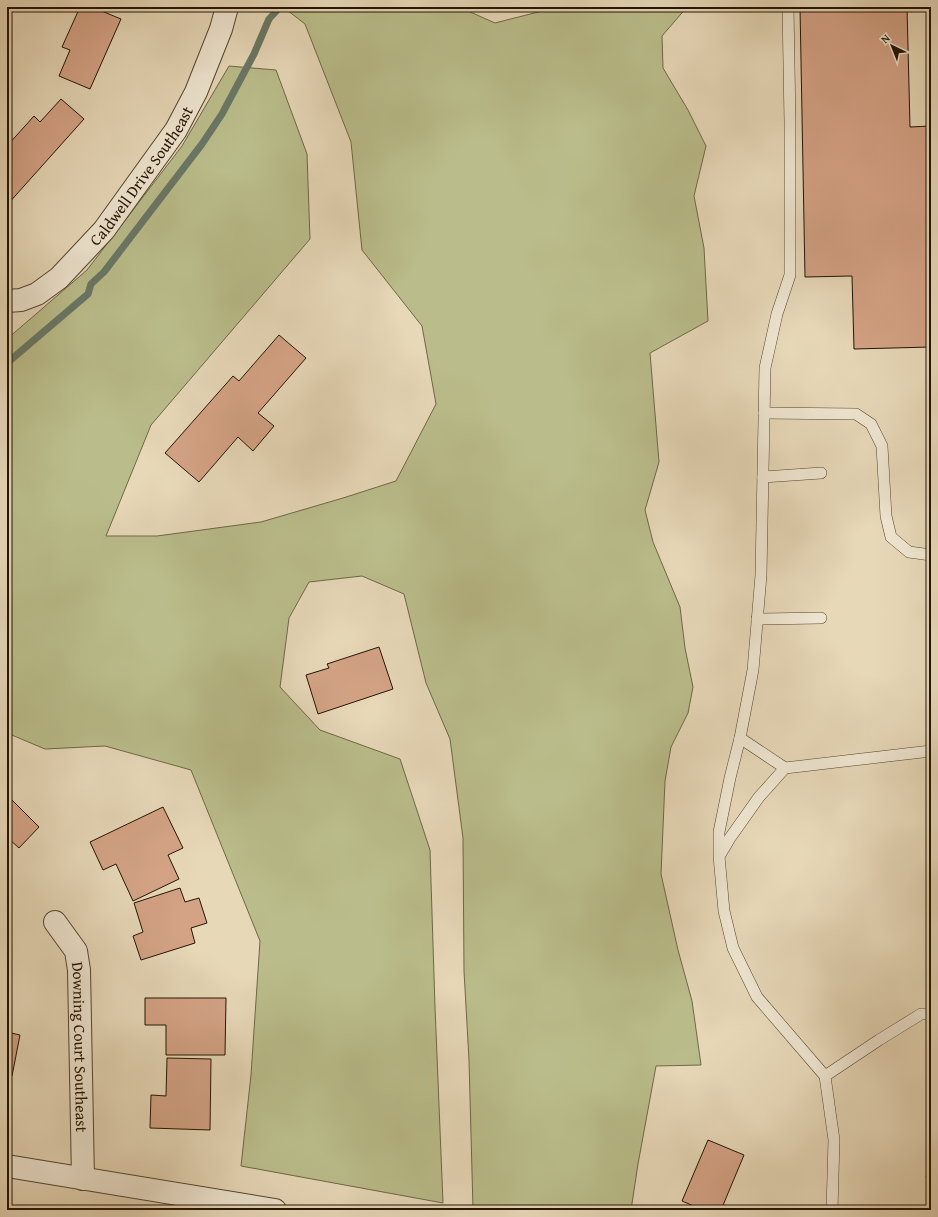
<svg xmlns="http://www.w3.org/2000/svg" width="938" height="1217" font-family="'Gentium Book Plus',serif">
  <rect width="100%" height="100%" fill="#e7d8b8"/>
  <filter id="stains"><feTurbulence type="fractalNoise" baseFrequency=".005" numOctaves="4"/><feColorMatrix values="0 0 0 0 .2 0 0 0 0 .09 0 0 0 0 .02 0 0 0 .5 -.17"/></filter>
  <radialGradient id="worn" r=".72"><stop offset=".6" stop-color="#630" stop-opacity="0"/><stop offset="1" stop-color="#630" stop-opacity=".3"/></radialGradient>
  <path fill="#babd8b" stroke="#6e6846" d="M283,7H459L495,23L558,7H687L662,36L663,68L688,110L706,146L694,196L704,248L708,321L650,353L659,462L645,510L653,542L680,607L685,648L693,687L688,713L671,747L665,781L661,874L678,950L692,1001L701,1065L656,1066L638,1164L631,1210L473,1209L469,1060L464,971L463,838L450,739L426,683L404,594L362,576L309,582L289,618L280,687L320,730L400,759L430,850L435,1007L443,1203L241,1166L251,1075L260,941L191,770L105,746L45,749L7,733V339L87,270L182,146L229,66L276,70L307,154L310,239L151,425L106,536H157L261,522L343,498L396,481L436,404L422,326L362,250L351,142L305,24Z"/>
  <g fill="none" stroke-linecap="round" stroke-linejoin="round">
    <path stroke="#697867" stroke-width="7" d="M7,363L88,294L91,284L104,272L202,144L222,114L254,54L269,19L280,7"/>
  </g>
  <g fill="#d4a386" stroke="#231402">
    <path d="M80,7H92L121,19L90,89L59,76L70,50L62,47Z"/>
    <path d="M800,7H907L910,127L931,126V347L854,349L852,276L805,277Z"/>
    <path d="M61,99L84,119L7,205V146L34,116L40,122Z"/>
    <path d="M279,335L306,358L258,413L274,426L253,451L238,437L199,482L165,453L233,376L239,381Z"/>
    <path d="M379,647L393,689L318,714L306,675L329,668L327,664Z"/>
    <path d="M7,795L39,827L19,848L9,839L7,840Z"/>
    <path d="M163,807L183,848L168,855L179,879L133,901L116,864L103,870L90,842Z"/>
    <path d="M180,888L185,902L199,898L207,923L191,928L195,943L141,960L133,936L143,932L134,903Z"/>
    <path d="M145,998H226L225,1055H166V1025H145Z"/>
    <path d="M7,1032L20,1035L12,1076L7,1075Z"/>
    <path d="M167,1058L211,1059L210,1130L150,1128L151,1095L166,1096Z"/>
    <path d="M708,1140L744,1155L721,1210H703L682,1201Z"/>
    <path d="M931,1164V1179L926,1177Z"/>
  </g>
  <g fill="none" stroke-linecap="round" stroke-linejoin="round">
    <g stroke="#544530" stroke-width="12">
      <g id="service">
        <path d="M764,413L856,414L871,424L882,446L886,516L891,537L909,552L931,555"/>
        <path d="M763,477L821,473"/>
        <path d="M757,619L821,618"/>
        <path d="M740,738L730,778L719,832V856L724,911L733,948L757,997L825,1076"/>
        <path d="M785,768L740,738L753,670L761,575L765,368L777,314L790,275V122L788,7"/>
        <path d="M720,855L730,838L759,797L785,768L931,751"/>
        <path d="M832,1210L834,1140L825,1076L879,1040L921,1014H931"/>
      </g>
    </g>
    <g stroke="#544530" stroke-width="24">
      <g id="minor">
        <path id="s1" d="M7,301L21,300L37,294L59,278L104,230L176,130L196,92L221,29L227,7"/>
        <path id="s2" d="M55,922L76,951L79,970L83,1179"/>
        <path d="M7,1166L275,1210"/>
      </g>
    </g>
    <use href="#service" stroke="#efe6d1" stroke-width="11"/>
    <use href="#minor" stroke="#efe6d1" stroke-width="22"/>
  </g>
  <g text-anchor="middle" stroke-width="3" stroke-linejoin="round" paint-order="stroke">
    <g font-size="16" fill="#231402" stroke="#efe6d1">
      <text dy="6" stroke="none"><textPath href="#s1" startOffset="190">Caldwell Drive Southeast</textPath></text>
      <text dy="6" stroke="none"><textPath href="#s2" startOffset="132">Downing Court Southeast</textPath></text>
    </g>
  </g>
  <rect width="938" height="1217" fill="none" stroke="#e7d8b8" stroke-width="24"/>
  <rect x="8" y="8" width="922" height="1201" fill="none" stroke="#231402" stroke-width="2"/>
  <rect x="12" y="12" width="914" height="1193" fill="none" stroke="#231402"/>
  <g transform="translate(892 46) rotate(317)" stroke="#efe6d1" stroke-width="3" paint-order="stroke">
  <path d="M0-3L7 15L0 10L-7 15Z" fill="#231402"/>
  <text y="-6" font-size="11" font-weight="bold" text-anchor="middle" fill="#231402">N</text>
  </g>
  <rect width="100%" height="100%" filter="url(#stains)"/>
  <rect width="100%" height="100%" fill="url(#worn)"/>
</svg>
